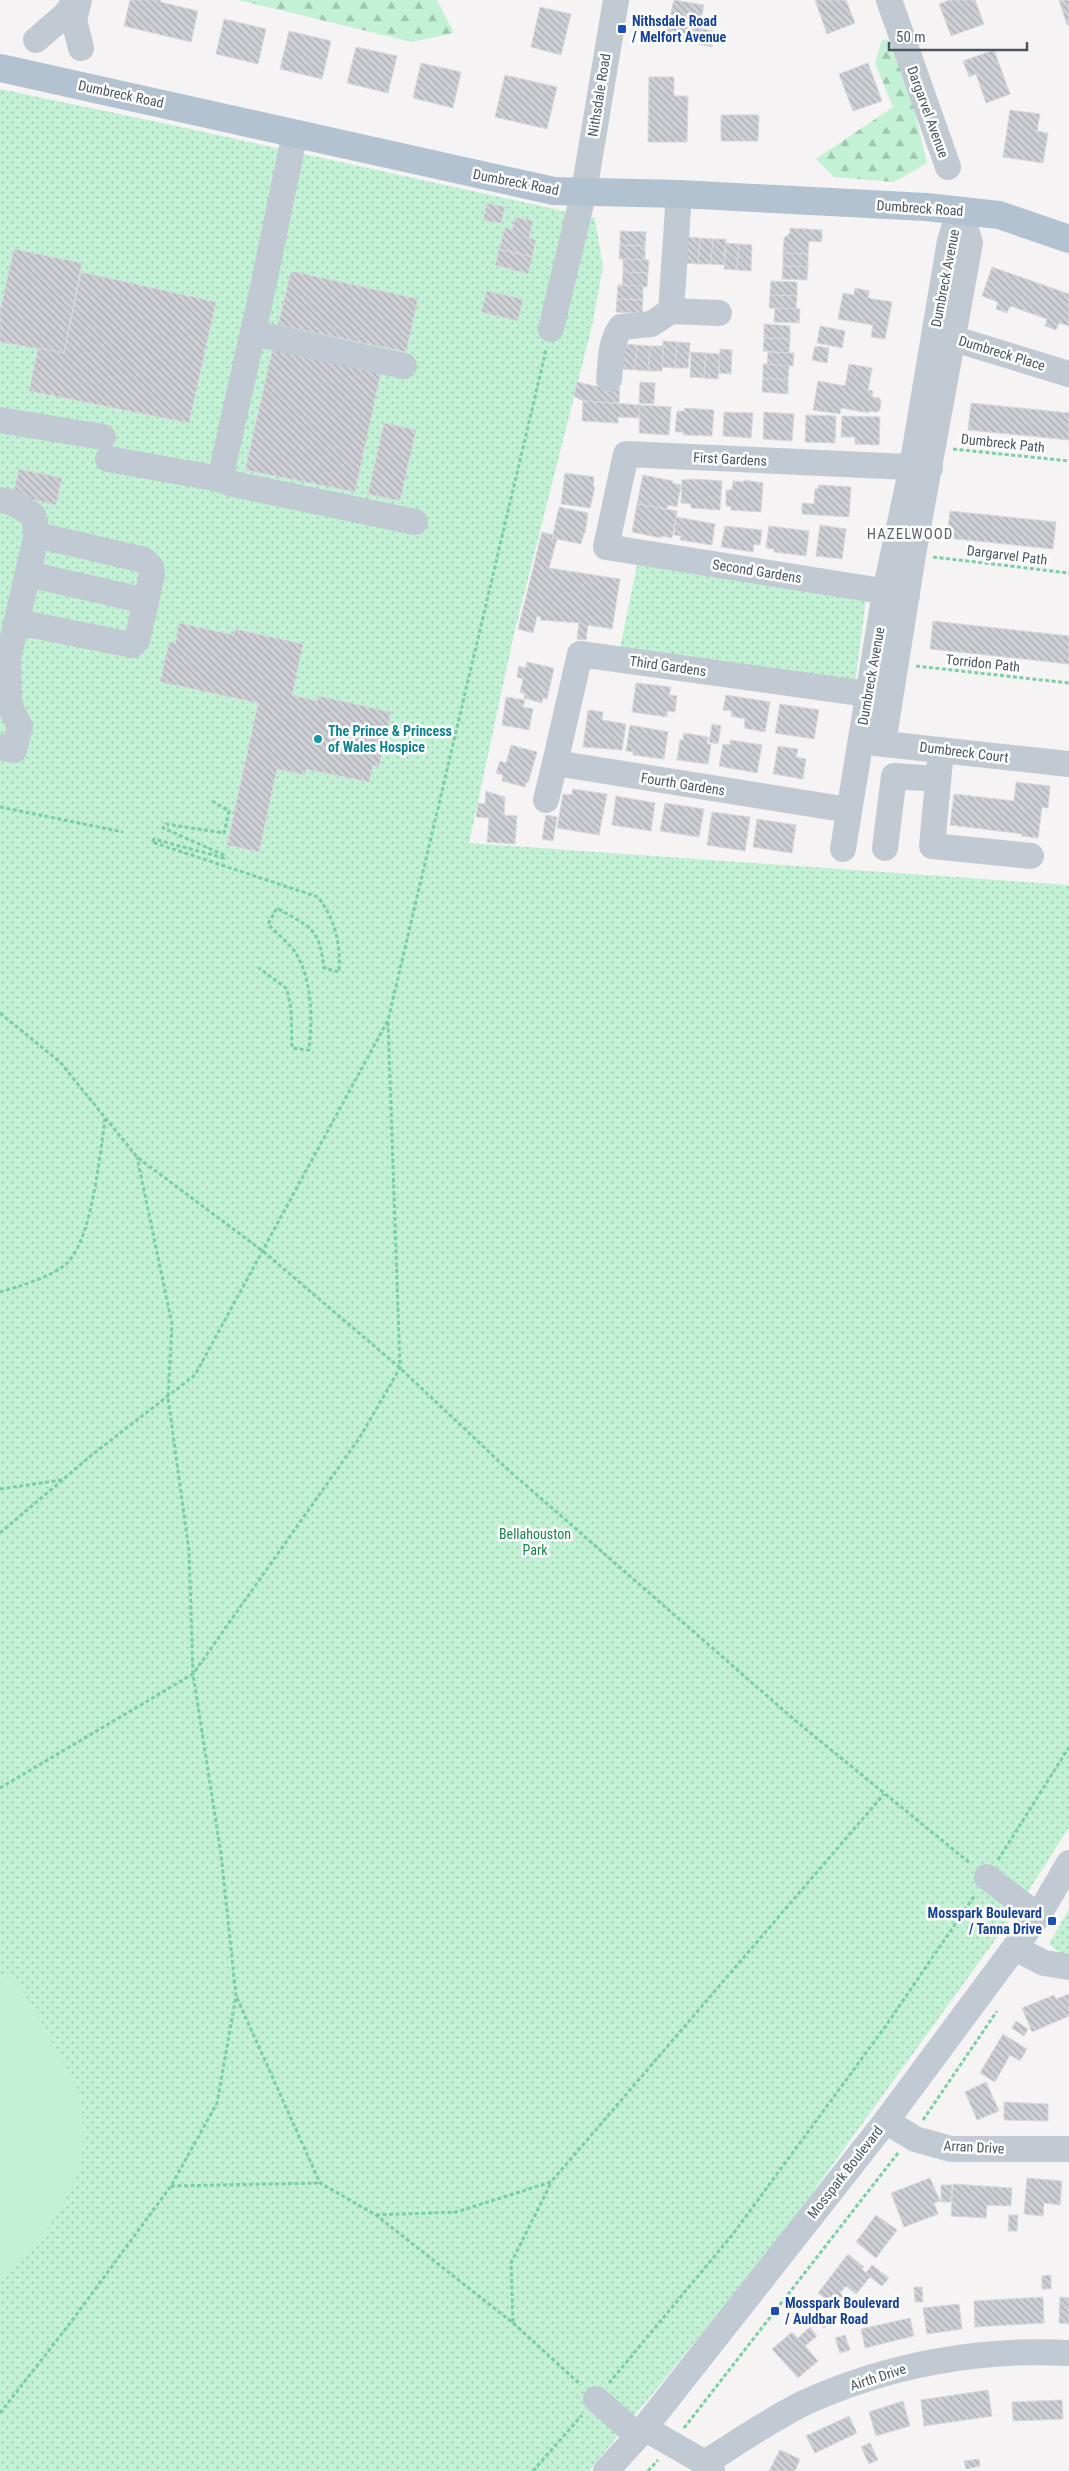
<svg xmlns="http://www.w3.org/2000/svg" width="1069" height="2471" font-family="'Roboto Condensed',sans-serif">
  <defs>
    <pattern id="forest-firs" width="22" height="20" patternUnits="userSpaceOnUse" patternTransform="scale(1.25)"><rect width="22" height="20" fill="#c3f1d5"/><path d="M5 1l3.5 6h-7zM16 11l3.5 6h-7z" fill="#a0c6b0"/></pattern>
    <pattern id="park-dots" width="8" height="8" patternUnits="userSpaceOnUse" patternTransform="scale(1.25)"><rect width="8" height="8" fill="#c3f1d5"/><path d="M2 2h.1M6 6h.1" fill="none" stroke="#a0c6b0" stroke-width="1.8" stroke-linecap="round"/></pattern>
    <pattern id="building-back-hatch" width="6" height="6" patternUnits="userSpaceOnUse" patternTransform="scale(1.25)"><rect width="6" height="6" fill="#cdcfd5"/><path d="M-1 5l2 2M0 0l6 6M5-1l2 2" fill="none" stroke="#a8abb0"/></pattern>
  </defs>
  <rect width="100%" height="100%" fill="#f5f3f3"/>
  <g fill="url(#forest-firs)">
    <path d="M238,0H437L454,33L412,42Z"/>
    <path d="M882,40L898,41L927,163L894,182L834,177L816,159L893,107L875,63Z"/>
  </g>
  <g fill="url(#park-dots)">
    <path d="M0,89L186,128L595,218L603,267L592,326L514,634L469,843L1069,885V1827L1014,1914L773,2247L589,2471H0Z"/>
    <path d="M637,565L866,600L855,683L620,648Z"/>
    <path d="M1069,1909V1955L1061,1954L1049,1944Z"/>
  </g>
  <path fill="#c3f1d5" d="M0,1973C22,1981 36,2014 46,2032C56,2050 68,2068 75,2086C104,2169 53,2227 0,2284Z"/>
  <g fill="url(#building-back-hatch)" stroke="#d7d9de">
    <path d="M130,0H161L160,2L198,11L191,42L124,26Z"/>
    <path d="M674,0L704,5L699,28L716,32L712,47L665,37Z"/>
    <path d="M815,0H846L855,23L827,34Z"/>
    <path d="M949,0H975L984,24L951,36L939,4Z"/>
    <path d="M1059,0H1069V25H1067Z"/>
    <path d="M540,7L571,14L561,55L531,47Z"/>
    <path d="M224,19L266,29L258,64L216,54Z"/>
    <path d="M289,31L331,41L322,79L280,69Z"/>
    <path d="M356,47L397,56L388,93L347,83Z"/>
    <path d="M994,50L1010,94L986,103L976,74L969,77L963,61Z"/>
    <path d="M421,63L461,72L453,108L413,98Z"/>
    <path d="M868,63L882,101L853,111L839,74Z"/>
    <path d="M505,75L557,87L547,129L495,117Z"/>
    <path d="M649,77H674V96H688L687,142H648Z"/>
    <path d="M1010,110L1040,114L1037,131L1048,133L1043,163L1003,157Z"/>
    <path d="M721,115H759L758,141H721Z"/>
    <path d="M487,203L505,207L501,223L483,220Z"/>
    <path d="M515,217L533,221L529,238L536,240L532,257L499,249L505,228L512,230Z"/>
    <path d="M790,228L822,230V242L809,241L808,254L783,253L784,238L790,233Z"/>
    <path d="M620,231L646,232L645,246L620,245Z"/>
    <path d="M686,237L700,238L698,264L685,263Z"/>
    <path d="M700,238L713,239L711,264H698Z"/>
    <path d="M713,239H726L724,265L711,264Z"/>
    <path d="M726,243L739,244L737,270L724,269Z"/>
    <path d="M739,244L752,245L751,271L737,270Z"/>
    <path d="M620,245L645,246V260L619,259Z"/>
    <path d="M14,249L82,263L64,353L0,342V310Z"/>
    <path d="M499,249L532,257L528,274L495,265Z"/>
    <path d="M783,253L808,254V267L783,266Z"/>
    <path d="M623,259L649,260L648,273L623,272Z"/>
    <path d="M783,266L808,267L807,280L782,279Z"/>
    <path d="M992,267L1069,294V326L1059,323L1056,330L1045,326L1047,319L1010,306L1007,313L996,309L998,302L982,296Z"/>
    <path d="M291,271L418,299L406,352L278,325Z"/>
    <path d="M81,272L216,302L189,423L29,391L38,348L64,353Z"/>
    <path d="M623,272L648,273L647,287L622,285Z"/>
    <path d="M771,281L797,282V296L770,295Z"/>
    <path d="M618,285L643,286V300L617,299Z"/>
    <path d="M855,288L869,291L868,298L892,302L885,339L871,337L873,325L838,319L843,293L854,295Z"/>
    <path d="M487,291L523,299L518,321L481,312Z"/>
    <path d="M770,295L797,296L796,309L769,308Z"/>
    <path d="M617,299L643,300L642,313L616,312Z"/>
    <path d="M775,308L800,309L799,323L774,322Z"/>
    <path d="M764,324L790,326V339L764,338Z"/>
    <path d="M820,326L845,331L842,348L817,343Z"/>
    <path d="M764,338L790,339L789,353L763,351Z"/>
    <path d="M663,341L677,342L675,368L662,367Z"/>
    <path d="M677,342L690,343L688,368H675Z"/>
    <path d="M274,343L383,363L355,492L245,470Z"/>
    <path d="M624,344L637,345L635,370L622,369Z"/>
    <path d="M637,345L650,346L648,371L635,370Z"/>
    <path d="M650,346H663L662,371H648Z"/>
    <path d="M815,346L829,348L827,363L812,360Z"/>
    <path d="M720,349L732,350L731,374L719,373Z"/>
    <path d="M691,352L706,353L704,378L690,377Z"/>
    <path d="M768,352L794,353L793,366L767,365Z"/>
    <path d="M706,353L720,354L718,379L704,378Z"/>
    <path d="M763,364L789,366L788,380L763,378Z"/>
    <path d="M849,364L872,368L868,390L873,391L872,397L879,398L881,401L880,410L877,412L869,411V413L841,408L840,414L813,410L818,381L845,386Z"/>
    <path d="M763,378L788,380V394L762,392Z"/>
    <path d="M577,382L595,386L620,388L619,403L583,401L574,396Z"/>
    <path d="M640,382L655,383L654,404L639,403Z"/>
    <path d="M583,401L640,405V418L618,417V423L582,421Z"/>
    <path d="M971,403L1069,413V440L968,430Z"/>
    <path d="M640,405L671,407L669,435L639,433Z"/>
    <path d="M684,408L714,410L712,436L683,435V432H675L677,411H685Z"/>
    <path d="M724,412L753,413L751,438L723,436Z"/>
    <path d="M764,412L794,414L792,441L763,439Z"/>
    <path d="M806,415L836,416L835,443L805,442Z"/>
    <path d="M842,416L880,417L879,445L855,444V437H841Z"/>
    <path d="M384,423L416,430L400,501L368,494Z"/>
    <path d="M19,469L62,478L56,505L13,495Z"/>
    <path d="M565,473L594,477L593,487H595L590,508L561,504Z"/>
    <path d="M643,475L673,481L672,483L681,485L677,507L668,505L667,509L637,504Z"/>
    <path d="M693,479L722,481L720,510L691,508V504L681,503L682,480Z"/>
    <path d="M744,480L763,483L761,512L731,510V506H726V490H732L733,481L744,482Z"/>
    <path d="M819,485L851,487L849,517L802,514V503L814,504L815,489H818Z"/>
    <path d="M637,504L677,511L672,538L662,536L661,538L632,532Z"/>
    <path d="M559,507L588,513L585,533H584L581,544L552,538Z"/>
    <path d="M950,511L1056,522L1053,549L947,538Z"/>
    <path d="M676,517L715,524L712,545L680,540L681,536L674,535Z"/>
    <path d="M820,525L846,529L842,559L816,556Z"/>
    <path d="M725,526L762,530L760,545L754,544L753,552L721,547Z"/>
    <path d="M769,526L809,531L806,556L774,552V549L766,548Z"/>
    <path d="M542,532L553,535L552,538L557,539L549,568L620,579L612,629L588,625L586,640L577,639L579,623L540,620L541,617L537,616L533,633L518,629Z"/>
    <path d="M933,621L1069,636V664L930,649Z"/>
    <path d="M179,623L234,635L235,629L303,644L292,695L317,701L319,696L391,712L379,767L373,765L369,782L306,769L305,775L277,769L259,852L227,845L258,703L160,682L169,642L175,644Z"/>
    <path d="M527,662L554,668L547,699L543,698L542,703L524,698L525,694L520,692L523,679L517,677L519,666L526,668Z"/>
    <path d="M636,683L671,687L669,695L677,696L675,712L667,711V717L632,712Z"/>
    <path d="M726,695L770,702L765,732L744,728L745,719L731,716L732,711L723,710Z"/>
    <path d="M506,697L525,700L523,707L533,709L529,730L502,725Z"/>
    <path d="M780,704L819,710L814,739L775,733Z"/>
    <path d="M588,710L603,712L602,720L626,724L622,750L583,747Z"/>
    <path d="M712,724L721,726L718,744L709,742Z"/>
    <path d="M630,725L668,732L664,759L633,755V752L626,751Z"/>
    <path d="M684,733L708,737L707,744H711L708,764L677,760L680,740H683Z"/>
    <path d="M730,740L762,745L757,773L719,766L723,744L730,745Z"/>
    <path d="M511,745L537,752L528,783L526,782L525,787L502,781L503,775L496,773L500,761L506,763Z"/>
    <path d="M778,746L798,749L796,757L806,759L803,779L773,774Z"/>
    <path d="M1016,782L1050,786L1048,808L1042,807L1038,838L1022,836V834L950,825L954,794L1014,801Z"/>
    <path d="M573,789L607,794L599,835L557,828L563,794L572,795Z"/>
    <path d="M486,791L505,797L504,815L517,816L515,844L487,842L489,818L476,817L478,803L485,804Z"/>
    <path d="M616,796L655,803L651,831L612,825Z"/>
    <path d="M665,803L704,809L699,837L660,831Z"/>
    <path d="M712,812L750,817L745,851L707,845Z"/>
    <path d="M546,815L557,817L553,841L542,839Z"/>
    <path d="M757,819L796,825L792,853L753,847Z"/>
    <path d="M1069,1994V2016L1032,2032L1022,2008L1054,1995L1056,1999Z"/>
    <path d="M1016,2021L1028,2029L1024,2036L1012,2028Z"/>
    <path d="M1003,2034L1027,2049L1020,2061L1010,2055L995,2082L980,2073Z"/>
    <path d="M986,2082L999,2111L977,2120L965,2092Z"/>
    <path d="M1004,2102L1048,2104V2121L1004,2120Z"/>
    <path d="M930,2178L940,2201L934,2203L938,2214L904,2227L891,2193Z"/>
    <path d="M1027,2178L1062,2181L1060,2205L1044,2203L1043,2216L1024,2214Z"/>
    <path d="M953,2184L1012,2188L1011,2206L987,2205L986,2218L951,2216Z"/>
    <path d="M941,2185H952L951,2202H941Z"/>
    <path d="M876,2215L897,2230L876,2258L856,2242Z"/>
    <path d="M1009,2215H1018L1017,2231H1008Z"/>
    <path d="M848,2254L864,2267L862,2269L866,2273L872,2265L889,2278L882,2286L870,2277L856,2294L846,2286L840,2293L845,2297L837,2308L818,2293Z"/>
    <path d="M1051,2275V2289H1042V2276Z"/>
    <path d="M914,2287H922L923,2302H915Z"/>
    <path d="M1043,2297L1044,2323L975,2327L974,2301Z"/>
    <path d="M1060,2297L1069,2298V2324L1059,2323Z"/>
    <path d="M959,2304L962,2329L927,2334L923,2308Z"/>
    <path d="M815,2307L831,2319L824,2328L808,2316Z"/>
    <path d="M910,2318L914,2336L865,2348L861,2329Z"/>
    <path d="M810,2327L817,2336L805,2346L818,2361L798,2378L772,2349L792,2332L798,2338Z"/>
    <path d="M845,2335L850,2350L840,2353L835,2338Z"/>
    <path d="M988,2390L992,2416L924,2426L921,2400Z"/>
    <path d="M1062,2400L1063,2419L1013,2421L1012,2402Z"/>
    <path d="M903,2401L910,2426L876,2436L869,2412Z"/>
    <path d="M849,2416L857,2433L815,2453L806,2436Z"/>
    <path d="M870,2443L878,2460L869,2464L861,2447Z"/>
    <path d="M780,2450L800,2459L795,2471H769Z"/>
    <path d="M979,2459L980,2466L966,2469L964,2461Z"/>
  </g>
  <g fill="none" stroke-linecap="round" stroke-linejoin="round">
    <g stroke="#7ad0a6" stroke-width="3" stroke-dasharray="4 2.5" stroke-linecap="butt">
      <path d="M953,449L1069,461"/>
      <path d="M933,557L1069,573"/>
      <path d="M916,666L1069,683"/>
      <path d="M212,801L229,811L224,833L166,824L163,828L224,855V858L154,839L152,842L318,897C335,919 341,944 339,972L324,968C319,927 311,928 277,908L268,924C277,934 291,944 297,955C313,984 312,1019 309,1050L292,1048L291,1009L287,989L259,968"/>
      <path d="M0,807L123,832"/>
      <path d="M0,1013L60,1062L137,1157L264,1252L400,1368L505,1467L797,1722L971,1864"/>
      <path d="M0,1292C18,1287 54,1276 67,1263C92,1239 100,1154 105,1119"/>
      <path d="M0,1489L62,1480"/>
      <path d="M0,1533L93,1454L195,1375L388,1020L546,350"/>
      <path d="M0,1788L193,1674L360,1437L400,1368L388,1020"/>
      <path d="M998,1860L1069,1747"/>
      <path d="M237,1998L320,2183L376,2215L513,2323L581,2385"/>
      <path d="M923,2120L997,2011"/>
      <path d="M171,2186L320,2183"/>
      <path d="M376,2215L456,2212L551,2182L884,1794"/>
      <path d="M513,2322L511,2263L551,2183"/>
      <path d="M609,2383L733,2234L885,2027L975,1895"/>
      <path d="M0,2413L68,2326L171,2186L217,2103L236,1996L221,1854L193,1674L189,1551L168,1398L172,1324L137,1157"/>
      <path d="M684,2428L898,2153"/>
      <path d="M533,2471L582,2415"/>
      <path d="M648,2471L658,2460"/>
    </g>
    <g stroke="#c1cad2" stroke-width="26">
      <path d="M79,0L74,20L81,48"/>
      <path d="M889,0L948,167"/>
      <path d="M36,40L65,15L76,0"/>
      <path d="M679,194L671,311L719,313"/>
      <path d="M551,329L584,191L616,0"/>
      <path d="M253,333L404,366"/>
      <path d="M938,334L1069,374"/>
      <path d="M609,379C611,361 610,342 621,327L651,324L671,311"/>
      <path d="M0,420L103,437"/>
      <path d="M108,459L220,479L260,301L295,133"/>
      <path d="M220,479L233,484L415,522"/>
      <path d="M0,500L12,502L33,515L37,533L8,659L9,705L20,726L14,750L0,747"/>
      <path d="M28,574L146,601"/>
      <path d="M907,595L606,547L626,454L930,468"/>
      <path d="M17,622L132,645L137,640L152,575L151,567L144,560L37,535"/>
      <path d="M866,742L1069,764"/>
      <path d="M883,743L913,555L970,243L960,210"/>
      <path d="M941,750L932,846L1031,856"/>
      <path d="M555,763L580,654L868,694"/>
      <path d="M546,800L555,763L849,810"/>
      <path d="M885,848L894,776L938,779"/>
      <path d="M843,849L885,592L912,467L950,241L960,210"/>
      <path d="M987,1877L1038,1916"/>
      <path d="M1015,1948L1044,1963L1069,1967"/>
      <path d="M886,2121L915,2139L951,2149H1069"/>
      <path d="M596,2399L638,2436"/>
      <path d="M644,2428L705,2463L712,2471"/>
      <path d="M705,2463C738,2442 771,2419 806,2402C888,2365 980,2348 1069,2353"/>
      <path d="M606,2471L638,2436L886,2121L1038,1916L1069,1863"/>
    </g>
    <path stroke="#b3c2d1" stroke-width="28" d="M0,68L554,191L679,194L926,207L999,215L1069,239"/>
  </g>
  <g fill="#1a4fb4" stroke="#fff" stroke-width="2">
    <rect x="617" y="24" width="10" height="10" rx="2.5"/>
    <rect x="1047" y="1916" width="10" height="10" rx="2.5"/>
    <rect x="770" y="2306" width="10" height="10" rx="2.5"/>
  </g>
  <circle fill="#0f9aa8" stroke="#fff" stroke-width="2" cx="318" cy="739" r="5"/>
  <g text-anchor="middle" stroke-width="5" stroke-linejoin="round" paint-order="stroke">
    <g font-size="14" font-weight="bold" fill="#164399" stroke="#fff" text-anchor="start">
      <text x="632" y="26">Nithsdale Road<tspan x="632" dy="16">/ Melfort Avenue</tspan></text>
      <text x="1042" y="1918" text-anchor="end">Mosspark Boulevard<tspan x="1042" dy="16">/ Tanna Drive</tspan></text>
      <text x="785" y="2308">Mosspark Boulevard<tspan x="785" dy="16">/ Auldbar Road</tspan></text>
    </g>
    <g font-size="14" fill="#4a5661" stroke="#fff">
      <text transform="translate(121 94) rotate(12)" y="5">Dumbreck Road</text>
      <text transform="translate(599 95) rotate(-81)" y="5">Nithsdale Road</text>
      <text transform="translate(928 112) rotate(70)" y="5">Dargarvel Avenue</text>
      <text transform="translate(516 182) rotate(11)" y="5">Dumbreck Road</text>
      <text transform="translate(920 208) rotate(4)" y="5">Dumbreck Road</text>
      <text transform="translate(945 278) rotate(-79)" y="5">Dumbreck Avenue</text>
      <text transform="translate(1002 353) rotate(17)" y="5">Dumbreck Place</text>
      <text transform="translate(1003 443) rotate(6)" y="5">Dumbreck Path</text>
      <text transform="translate(730 459) rotate(3)" y="5">First Gardens</text>
      <text transform="translate(1007 555) rotate(7)" y="5">Dargarvel Path</text>
      <text transform="translate(757 571) rotate(9)" y="5">Second Gardens</text>
      <text transform="translate(983 663) rotate(6)" y="5">Torridon Path</text>
      <text transform="translate(668 666) rotate(8)" y="5">Third Gardens</text>
      <text transform="translate(871 676) rotate(-80)" y="5">Dumbreck Avenue</text>
      <text transform="translate(964 752) rotate(7)" y="5">Dumbreck Court</text>
      <text transform="translate(683 784) rotate(9)" y="5">Fourth Gardens</text>
      <text transform="translate(974 2147) rotate(3)" y="5">Arran Drive</text>
      <text transform="translate(845 2172) rotate(-52)" y="5">Mosspark Boulevard</text>
      <text transform="translate(878 2377) rotate(-18)" y="5">Airth Drive</text>
    </g>
    <g font-size="14" font-weight="bold" fill="#0d838f" stroke="#fff" text-anchor="start">
      <text x="328" y="736">The Prince &amp; Princess<tspan x="328" dy="16">of Wales Hospice</tspan></text>
    </g>
    <g font-size="14" fill="#17864f" stroke="#fff">
      <text x="535" y="1539">Bellahouston<tspan x="535" dy="16">Park</tspan></text>
    </g>
    <g font-size="15" letter-spacing="1" fill="#5f6368" stroke="#fff">
      <text x="910" y="539">HAZELWOOD</text>
    </g>
  </g>
  <path d="M889 42v8h138v-8" fill="none" stroke="#4a5661" stroke-width="2.5"/>
  <text x="896" y="42" font-size="15" fill="#4a5661" stroke="#ffffff" stroke-width="4" paint-order="stroke">50 m</text>
</svg>
